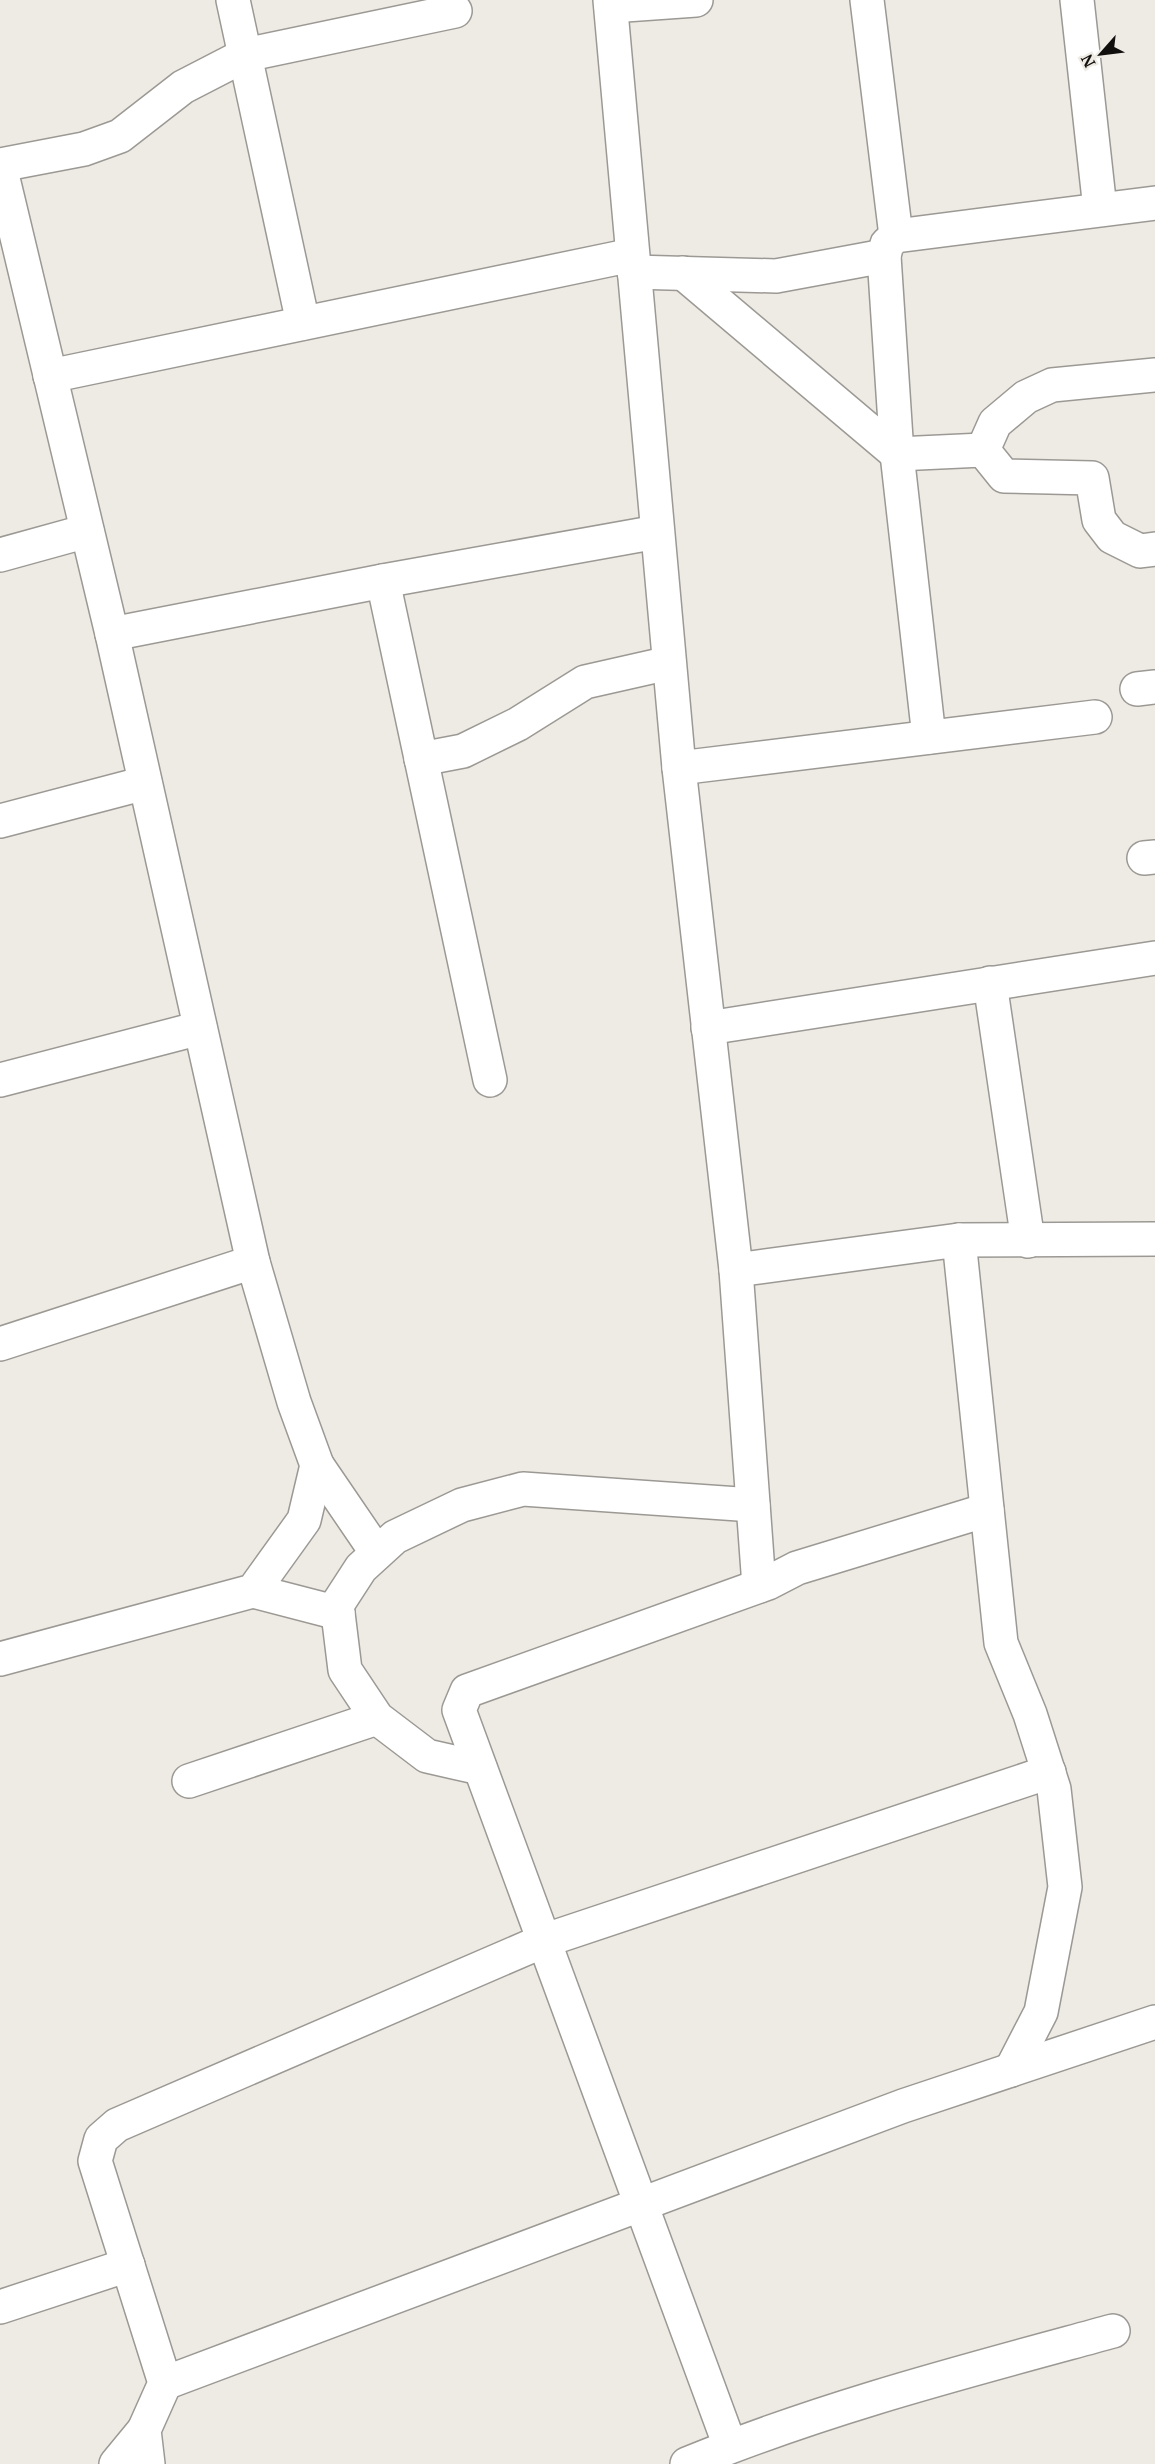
<svg xmlns="http://www.w3.org/2000/svg" width="1155" height="2464" font-family="'PT Serif',serif">
  <rect width="100%" height="100%" fill="#eeebe5"/>
  <g fill="none" stroke-linecap="round" stroke-linejoin="round">
    <g stroke="#9c9994" stroke-width="36">
      <g id="street">
        <path d="M233,0L303,323"/>
        <path d="M610,0L679,768L736,1270L759,1586"/>
        <path d="M867,0L896,236"/>
        <path d="M1077,0L1100,209"/>
        <path d="M611,6L696,0"/>
        <path d="M0,165L84,149L120,136L183,87L245,55L455,11"/>
        <path d="M0,166L112,634L253,1262L294,1402L317,1465L304,1520L253,1591L0,1659"/>
        <path d="M634,272L776,276L884,256"/>
        <path d="M683,273L897,454L983,450L1004,476L1092,478L1099,520L1112,537L1140,551L1155,549"/>
        <path d="M50,376L632,255"/>
        <path d="M983,450L995,423L1026,397L1052,385L1155,375"/>
        <path d="M0,555L87,531"/>
        <path d="M383,581L490,1080"/>
        <path d="M112,634L383,581L657,532"/>
        <path d="M1137,689L1155,687"/>
        <path d="M929,737L897,454L884,256L887,244L896,236L1155,203"/>
        <path d="M421,759L463,751L518,724L585,682L669,663"/>
        <path d="M679,768L1095,717"/>
        <path d="M0,821L145,783"/>
        <path d="M1144,858L1155,857"/>
        <path d="M990,983L1028,1241"/>
        <path d="M708,1028L1155,958"/>
        <path d="M0,1080L200,1028"/>
        <path d="M959,1240L1001,1643L1030,1714L1054,1789L1065,1887L1041,2012L1011,2070"/>
        <path d="M736,1270L959,1240L1155,1239"/>
        <path d="M0,1344L253,1262"/>
        <path d="M317,1465L377,1553"/>
        <path d="M253,1591L338,1613"/>
        <path d="M480,1768L427,1756L377,1718L345,1670L337,1605L361,1568L395,1537L462,1505L523,1489L753,1505"/>
        <path d="M189,1781L377,1718"/>
        <path d="M0,2307L128,2265"/>
        <path d="M165,2383L903,2106L1155,2022"/>
        <path d="M730,2446L459,1710L467,1691L768,1583L797,1568L987,1510"/>
        <path d="M116,2464L144,2430"/>
        <path d="M148,2464L144,2430L165,2383L95,2161L101,2139L117,2125L543,1941L1049,1772"/>
        <path d="M687,2464C825,2407 970,2370 1113,2331"/>
      </g>
    </g>
    <use href="#street" stroke="#fff" stroke-width="33"/>
  </g>
  <g transform="translate(1101 54) rotate(242)" stroke="#eeebe5" stroke-width="4.5" paint-order="stroke">
  <path d="M0-4.5L10 22L0 15L-10 22Z" fill="#100f0d"/>
  <text y="-9" font-size="16" font-weight="bold" text-anchor="middle" fill="#100f0d">N</text>
  </g>
</svg>
